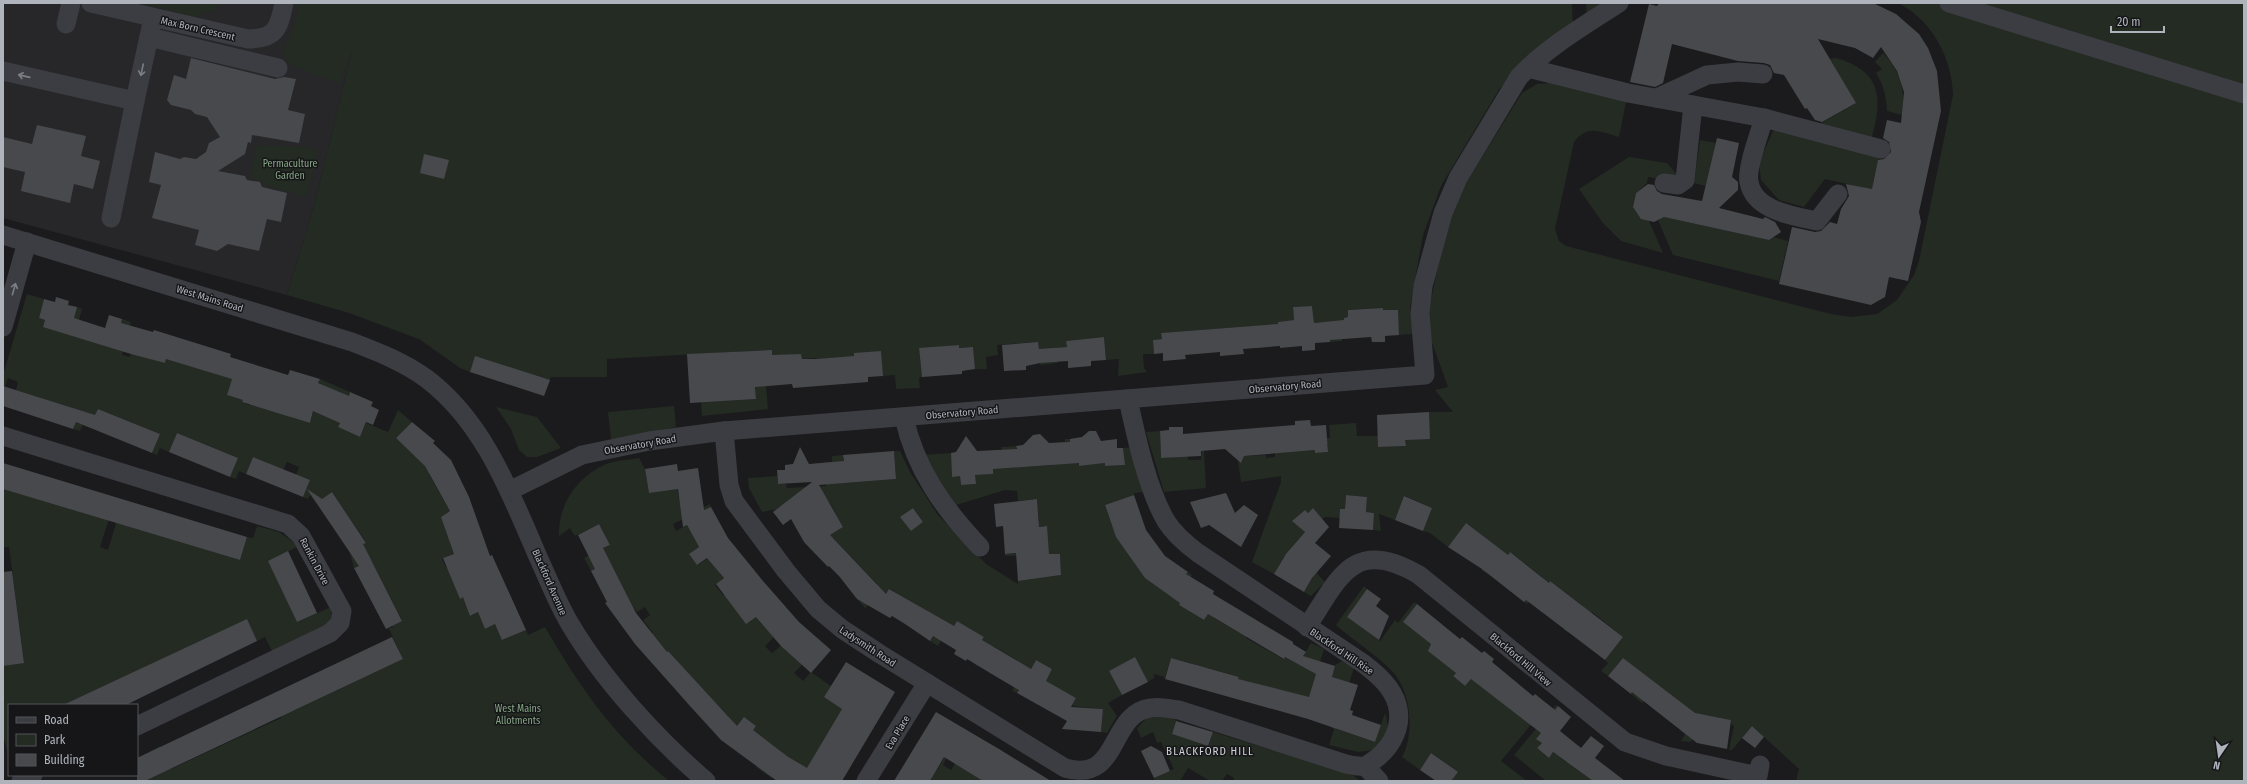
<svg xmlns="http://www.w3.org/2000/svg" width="2247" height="784" font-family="'Fira Sans Condensed',sans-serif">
  <rect width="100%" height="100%" fill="#1b1b1d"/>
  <path fill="#27272a" d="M3,3H356L351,55L315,202L287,295L3,218Z"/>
  <g fill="#232b23" fill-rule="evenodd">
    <path d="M141,3H221L218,9L193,17Z"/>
    <path d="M299,3H1572L1573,27L1537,53L1500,88L1441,186L1423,235L1410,308L1413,334L1399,335L1397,310H1383V308L1348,310V317L1344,318L1345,339H1342V341L1330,342L1329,322L1314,323L1312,306L1293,307L1294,320L1278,322V327L1266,344V347L1257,348L1255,326L1161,333L1162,339L1153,340L1154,354H1143L1144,368L1147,372L1118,376L1119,359L1106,360L1104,337L1066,341L1067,347L1056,348L1058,363L1040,365L1038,342L997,345L998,355L986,357L987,369H975L973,347L959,348V345L919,349L922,377L919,378L920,388L896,389L895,375L883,376L880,351L854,356L819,382L816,358L802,359L801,354L764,360L768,409L702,416L701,402L756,399L753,351L607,359V377H551L550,380L470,372L460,368L419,339L349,313L287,295L315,202L352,51L339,84L287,63L283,50L295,24Z"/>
    <path d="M1586,3H1607L1587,17Z"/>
    <path d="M1898,3H2244V781H1796L1799,769L1752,726L1732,750H1729L1734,726L1731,724V720L1704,715L1691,742L1681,741L1685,734L1680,730L1693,713L1665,690L1652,707L1644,701L1642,703L1631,694L1645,676L1623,658L1608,676L1601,671L1608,663L1605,660L1623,637L1592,612L1573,635L1564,630L1583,606L1550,581L1532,604L1529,602L1527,604L1524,602L1543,578L1510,552L1491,576L1481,570L1498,548L1466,523L1448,547L1430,533L1423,531L1432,508L1405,496L1395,520L1379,514L1381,531L1373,530L1374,513L1366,512L1367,497L1346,495L1345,509L1340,518L1325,517L1322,519L1313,508L1308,513L1305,510L1293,520L1305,532L1292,547L1325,582L1311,596L1304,592L1314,575L1284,557L1274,574L1252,562L1281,482V476L1241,482L1238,461L1242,460L1244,456L1266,455V458L1275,457V450L1288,452L1315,450V453L1328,452V444H1324V438H1330L1329,425L1356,423L1357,436H1378V447L1405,446V440L1429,412H1453L1435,390L1448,387L1430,337L1429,309L1446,228L1457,197L1522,93L1537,84L1550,83L1626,102L1619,137C1600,132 1588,124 1574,142L1555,229L1559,241L1566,246L1831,314L1851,317L1877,314L1897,300L1914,275L1919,261L1953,95C1952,58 1932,20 1898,3Z"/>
    <path d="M1883,53C1900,71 1906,90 1902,115L1887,111C1886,96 1884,86 1876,73L1882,69L1875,62Z"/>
    <path d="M1836,58C1881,71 1883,97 1872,137L1818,125L1855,104L1830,59Z"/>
    <path d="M1784,127L1880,153L1873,183L1874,190L1825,179L1804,207L1779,200L1761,180L1759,162L1773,131Z"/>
    <path d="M1700,140L1716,143L1706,186L1694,183Z"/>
    <path d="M257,145L302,147L318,150L306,197L264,185L261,181L250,178Z"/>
    <path d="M1629,157L1667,163L1681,179L1678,182L1648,177L1647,183L1636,193L1633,207L1649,221L1663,253L1621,241L1603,223L1579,189Z"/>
    <path d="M1664,217L1769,240L1773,237L1788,241L1779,281L1673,255L1658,220Z"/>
    <path d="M27,294L44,299L39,318L45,320L43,327L77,307L82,309L79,320L114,348L122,319L131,322L122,355L130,357L131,353L165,363L167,357L228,364L230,357L242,361L238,374L234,373L227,395L243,400L242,402L249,405L275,371L277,372L291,413L290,417L310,423L321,384L318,383L320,379L350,392L338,427L360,437L366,423L388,432L398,410L412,422L396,438L433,465L445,454L449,463L429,474L450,511L441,517L461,551L442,559L446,567L456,563L460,598L468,595L471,616L478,612L485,629L495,624L503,640L526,630L528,635L545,627C581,689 613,735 669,781H145L159,774L149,752L160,746L171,769L281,718L270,695L293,711L403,659L388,627L393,628L392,626L402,620L371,560L354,568L350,553L366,542L332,492L316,503L310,495L308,499L303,497L310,480L296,475L299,467L287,462L283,470L253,457L246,474L239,471L236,479L230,477L238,458L177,433L169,452L160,448L157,455L152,453L160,434L98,409L90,428L83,425L80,431L73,429L79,410L16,390L18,382L8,378L3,393V375Z"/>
    <path d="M674,406L676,427L611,440L608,412Z"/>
    <path d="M496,407L537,417L561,448L537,457H527L519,450L511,429Z"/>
    <path d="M1160,431L1161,458L1188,456V460H1201L1203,433L1206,488L1164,492L1146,432Z"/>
    <path d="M1065,439H1070L1071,458H1078L1079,466L1105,463V466L1124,465L1123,448L1133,447L1145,492L1134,493V495L1105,505L1112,526L1153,579L1151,582L1171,596L1188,572L1192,575L1191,577L1194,579L1179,605L1204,620L1210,610L1214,618L1240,633L1250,616L1256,620L1246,638L1283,659L1285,657L1298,664L1311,643L1324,649L1316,675L1331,680L1335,665L1342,661L1354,668L1337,721L1338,722L1336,729L1375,742L1385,713C1391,732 1386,735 1375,750L1358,752L1329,745L1334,729L1331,727L1337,708L1277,689L1272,709L1267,708L1273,689L1245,681L1239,700L1233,698L1239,677L1208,668L1202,689L1197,688L1194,664L1171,658L1165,677L1154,674V678L1148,682L1135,658L1109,671L1122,695L1108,703L1117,716L1107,733L1101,732L1103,709L1072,706L1076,698L1045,682L1052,669L1036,660L1017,693L1012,691L1014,687L1006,682L1018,661L993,646L980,667L975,664L976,662L971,659L984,637L957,621L944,642L941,641L938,646L930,641L942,620L890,589L877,610L868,605L865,608L859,601L877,584L833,538L816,555L805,543L817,537L819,541L843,527L830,503H786L777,509L762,512L749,488L748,478L777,476L778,484H786L787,488L826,486L825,462H832V456L843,455L845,483L896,479L894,451H900L910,472L938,515L986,564L1018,584V581L1061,575L1060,554L1005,556V554L1029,552L1047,526L1027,528V525L996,528L1020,525V523L1039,521L1037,499L1018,501L1017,491L1005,490L953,506L921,455L951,453L952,476H960L961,485L975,484V475L993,474L991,450H1002L1001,447L1016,446L1018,467L1053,465L1052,443L1065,442ZM913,508L923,522L911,531L901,517Z"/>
    <path d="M639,458L645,469L649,493L677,487L680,504L693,503L702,498L704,507L710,504L711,507L673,524L676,531L687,525L699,547L690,554L698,565L708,558L724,578L715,585L723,595L732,587L774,637L765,646L772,653L782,645L802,665L794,673L803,681L811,672L831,686L824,697L830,701L852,694L806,775L799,763L786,755L772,778L756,767L760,761L782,752L770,743L766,748L734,730L714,732L729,717L705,692L690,706L676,690L690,676L668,651L653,664L637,646L653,633L643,620L650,615L645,607L637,612L633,607L610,562L591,571L584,558L610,545L599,524L575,536L570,528L559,536C558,504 577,477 606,464C616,460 629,460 639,458Z"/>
    <path d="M3,489L116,497L100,547L108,550L123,500L125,525L240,560L247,537L253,538L257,526L279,532L299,546L269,561L297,622L331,607L332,617L328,624L272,651L265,637L257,641L247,620L138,699L128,676L63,705H9V756L3,736V666L24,662L9,547H3Z"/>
    <path d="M1364,586L1367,589L1347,617L1380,641L1395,620L1398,623L1414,602L1417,604L1403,622L1426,640L1440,623L1444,627L1430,646L1473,652L1453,676L1465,686L1471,679L1500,669L1509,676L1501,700L1548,704L1501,761L1527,781H1451L1457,772L1431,753L1420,770L1402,757C1415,734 1411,692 1393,672C1377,655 1354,641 1336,625Z"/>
    <path d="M1556,705L1558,706L1547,720L1549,722L1537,739L1542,743L1537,748L1549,758L1553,752L1566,762L1579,745L1581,748L1572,766L1593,781H1546L1514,755Z"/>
    <path d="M1166,716L1176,720L1172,734L1208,746L1213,732L1353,775L1360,781H1233L1234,778L1227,774L1222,781H1210L1188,768L1180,781H1155L1154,778L1174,769L1161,742L1157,743L1153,732L1141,738L1137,728L1147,718Z"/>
    <path d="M949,752L943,765L951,770L958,758L983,781H930L944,758L939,754Z"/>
  </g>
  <g fill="#48494d">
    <path d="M1659,3H1873L1896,14L1919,34L1928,48L1937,71L1941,111L1919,212L1921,222L1908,281L1889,277L1885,297L1871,305L1779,284L1792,227L1815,232L1821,231L1830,222L1837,224L1841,209L1849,196L1846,184L1872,189L1878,160L1884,159L1891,152L1889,142L1883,138L1887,120L1901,123L1904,92L1897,71L1881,47L1873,58L1855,48L1818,39L1856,103L1822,122L1815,120L1807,108L1805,109L1784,75L1774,73L1770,65L1764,63L1738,61L1672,44L1663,83L1655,87L1630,82L1649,4L1657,6Z"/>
    <path d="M191,58L275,79L284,77L296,79L288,110L305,114L299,143L252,135L251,143L248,142L245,154L218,171L245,176L247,180L260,182L262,187L287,193L281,222L267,219L259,251L228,244L217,251L195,245L199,230L152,218L161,185L149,182L155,152L180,159L184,157L196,159L206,152L209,143L220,137L207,117L195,114L191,110L171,105L167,100L174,75L186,79Z"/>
    <path d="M37,125L86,136L81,156L100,161L93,189L74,184L70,203L21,191L25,172L3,167V137L32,144Z"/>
    <path d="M1717,138L1739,143L1732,177L1738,182V190L1719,208L1763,219L1765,217L1775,222L1781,232L1769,240L1664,217L1654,222L1641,219L1633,207L1636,193L1648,184L1654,185L1657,191L1662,194L1702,201Z"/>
    <path d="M424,154L449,160L444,179L420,173Z"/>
    <path d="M56,297L69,301L68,305L77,307L74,318L105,328L109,315L122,319L121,323L153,332L154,330L231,354L230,357L288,375L290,370L320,379L318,383L349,396L350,392L373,402L371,406L379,410L373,425L366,422L360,437L338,427L340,423L313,411L310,423L242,402L243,400L227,395L232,379L166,359L165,363L131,354L43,327L45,320L39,318L44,299L55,302Z"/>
    <path d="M1312,306L1314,323L1344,320V318L1348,317V310L1383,308V310H1398L1399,335L1385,336V342H1372L1371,337L1330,340V342L1315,343V350L1302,351V346L1280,348V346L1243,349L1244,354L1220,356V352L1185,355L1186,359L1163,361V353L1154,354L1153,340L1162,339L1161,333L1278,324V322L1294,320L1293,307Z"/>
    <path d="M1104,337L1106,360L1091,361V366L1068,368V361L1040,363L1026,366V370L1004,371L1002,345L1038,342L1039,349L1067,347L1066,341Z"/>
    <path d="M959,345V348L973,347L975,369L962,371V374L922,377L919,348Z"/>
    <path d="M772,350V355L801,354L802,359H817L854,356V353L881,351L883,376L868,377V382L793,388L792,384L755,387L756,399L690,403L687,354Z"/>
    <path d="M475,356L550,380L544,396L470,372Z"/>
    <path d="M3,386L95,415L98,409L160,434L152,453L76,422L73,429L3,406Z"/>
    <path d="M1429,412L1430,439L1405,440L1406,446L1378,447L1377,415Z"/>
    <path d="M1310,420L1311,426L1326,425L1328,452L1315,453V450L1244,456L1241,463L1225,449L1201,451V456L1161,458L1160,431L1169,430V427H1183V434L1295,425V421Z"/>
    <path d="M412,422L435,441L433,443L451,460L469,497L490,556L492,555L526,630L502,640L495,624L485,629L478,612L470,616L463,597L460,599L443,558L454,554L441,517L450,511L425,466L396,438Z"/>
    <path d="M1089,431H1096L1101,441L1117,439V448H1123L1125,465L1105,466V463L1079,466V463L993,469V474L975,475L976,484L961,485L960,476L952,477L951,453L956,452L966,436L977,451L1017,449L1016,446L1023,445L1033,435L1040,434L1049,443L1070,442V439L1082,437Z"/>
    <path d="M177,433L238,458L230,477L169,452Z"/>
    <path d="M800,447L809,464L844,461L843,455L894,451L896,479L819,485L843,527L830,535L886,594L889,589L954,626L957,621L984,637L982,640L1031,669L1036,660L1052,669L1046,681L1076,698L1071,707L1103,709L1101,732L1062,729L1067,721L1017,693L1019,690L995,676L967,659L966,661L954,654L956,650L933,636L930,641L905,624L892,616L890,618L857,599L839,576L829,566L828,567L804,542L791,519L783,525L773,512L812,482L778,484L777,470H785V465L793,464Z"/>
    <path d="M253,457L310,480L303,497L246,474Z"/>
    <path d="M3,463L247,537L240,560L3,489Z"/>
    <path d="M677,464L678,471L698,468L704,510L711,507L728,538L763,581L799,622L831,650L811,673L781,646L756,617L746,624L716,584L724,578L707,558L697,565L689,554L699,547L687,525L683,527L678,489L649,493L645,469Z"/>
    <path d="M307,489L322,499L332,492L366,543L363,544L402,621L386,629L354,568L359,566Z"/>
    <path d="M1226,493L1235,513L1244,505L1258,515L1241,547L1209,525L1201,528L1190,502Z"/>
    <path d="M1134,495L1146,530L1165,556L1188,572L1186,574L1214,591L1213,594L1293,642V644L1306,652L1303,656L1335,666L1332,677L1358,685L1350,710L1353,711L1352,715L1381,725L1375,742L1308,719L1165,679L1171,658L1239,677L1238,679L1309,697L1316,674L1285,657L1284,659L1208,614L1204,620L1179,605L1180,603L1145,578L1116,537L1105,505Z"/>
    <path d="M1346,495L1367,497L1366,512L1374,513L1373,530L1339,528L1340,509H1345Z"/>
    <path d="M1404,496L1432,508L1423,531L1395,520Z"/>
    <path d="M1037,499L1039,527L1047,526L1049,554H1060L1061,575L1018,581L1016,553L1005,554L1003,526L996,527L994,504Z"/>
    <path d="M913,508L923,522L911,531L900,517Z"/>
    <path d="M1313,508L1329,527L1315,543L1331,556L1312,578L1304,592L1274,574L1286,554L1305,532L1292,521L1305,510L1308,513Z"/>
    <path d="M1466,523L1508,555L1510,552L1549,583L1550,581L1623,637L1605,660L1526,600L1524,602L1482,569L1448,547Z"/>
    <path d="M599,524L610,545L603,548L636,613L667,652L668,651L737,726L744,717L756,726L753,730L787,756L807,768L842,709L824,697L846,662L895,692L842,781H777L721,740L690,706L635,644L605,603L607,602L591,571L595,569L578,535Z"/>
    <path d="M288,551L317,613L297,622L268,561Z"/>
    <path d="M12,571L24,663L3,666V572Z"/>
    <path d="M1367,589L1381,599L1376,606L1389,616L1379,640L1347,617Z"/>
    <path d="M1417,604L1460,639L1462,637L1482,653L1484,651L1494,659L1492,662L1533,696L1535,694L1555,710L1558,706L1571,717L1560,731L1581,748L1591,736L1604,746L1595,758L1625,781H1593L1553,752L1549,758L1537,748L1542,743L1536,739L1541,733L1471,679L1465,686L1453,676L1456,673L1428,651L1431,644L1403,622Z"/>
    <path d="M247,619L257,641L138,699L126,705H63Z"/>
    <path d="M392,637L403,659L170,769L145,781H137V758Z"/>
    <path d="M1135,657L1148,682L1122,695L1109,671Z"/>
    <path d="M1623,658L1695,713L1731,720L1727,749L1697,743L1632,692L1631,694L1608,676Z"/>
    <path d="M936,712L999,749L1051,781H983L944,757L930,781H894Z"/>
    <path d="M1176,721L1213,732L1208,746L1172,734Z"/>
    <path d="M1752,726L1764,737L1755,748L1742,738Z"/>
    <path d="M1151,746L1162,752L1170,771L1154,778L1141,751Z"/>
    <path d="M1431,753L1458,772L1451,781H1436L1420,770Z"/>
  </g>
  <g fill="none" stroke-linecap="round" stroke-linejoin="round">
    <g stroke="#3c3d42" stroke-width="19">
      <path d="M91,3L248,39C276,39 279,28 284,3"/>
      <path d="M1949,3L2244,94"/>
      <path d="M66,24L71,3"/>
      <path d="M149,37L278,68"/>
      <path d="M1528,68L1628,93L1764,118L1881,149"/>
      <path d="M3,71L135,101L153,18"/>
      <path d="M1657,98L1707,75L1738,72L1763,74"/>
      <path d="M1764,118C1760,132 1746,169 1749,182C1754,211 1794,216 1817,221L1838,194"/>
      <path d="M1664,183L1678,185L1685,180L1693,105"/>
      <path d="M111,218L135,101"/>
      <path d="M3,235L352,342C378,352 404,362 427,379C485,423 511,495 539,559C549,581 558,604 570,624C603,680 657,739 706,781"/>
      <path d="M3,327L27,242"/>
      <path d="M904,417C915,469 944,509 980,547"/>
      <path d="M724,431L729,485L734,501L786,571L818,609L842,629L880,654L1065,768C1121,784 1108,713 1151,708C1160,706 1170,709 1179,710L1346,764C1351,765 1358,767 1364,766C1368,765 1373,761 1377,758C1393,745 1403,725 1397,704C1392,687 1378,675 1364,664L1198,553C1186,544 1174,534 1166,521C1147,488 1136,436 1128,399"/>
      <path d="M3,436L288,524L301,536L342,611L340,623L330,633L137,726"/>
      <path d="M509,491L582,455L649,441L724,431L1425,375L1420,313L1423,286L1443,213L1458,178L1519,77C1547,47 1585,25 1619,3"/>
      <path d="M1307,627C1339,578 1353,536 1419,575L1625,742L1666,756L1758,776L1760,765"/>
      <path d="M1365,766L1379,781"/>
      <path d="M21,781L33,775"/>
      <path d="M866,781L927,683"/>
    </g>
  </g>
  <defs><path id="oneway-shaft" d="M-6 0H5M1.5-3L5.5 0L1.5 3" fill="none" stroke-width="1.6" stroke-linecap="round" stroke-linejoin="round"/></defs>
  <g stroke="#7b7e85">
    <use href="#oneway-shaft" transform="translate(142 70) rotate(102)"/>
    <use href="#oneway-shaft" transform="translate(24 76) rotate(-167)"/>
    <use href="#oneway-shaft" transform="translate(14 289) rotate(-74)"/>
  </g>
  <g text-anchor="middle" stroke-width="3" stroke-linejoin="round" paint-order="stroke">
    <g font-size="10" fill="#aeb3bc" stroke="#161618">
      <text transform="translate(198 28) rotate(13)" y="4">Max Born Crescent</text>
      <text transform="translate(210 298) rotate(17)" y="4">West Mains Road</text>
      <text transform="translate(1285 386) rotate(-5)" y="4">Observatory Road</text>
      <text transform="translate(962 412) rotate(-5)" y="4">Observatory Road</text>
      <text transform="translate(640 444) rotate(-10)" y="4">Observatory Road</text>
      <text transform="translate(315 561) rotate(62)" y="4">Rankin Drive</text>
      <text transform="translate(550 582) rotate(66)" y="4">Blackford Avenue</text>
      <text transform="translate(868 646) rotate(33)" y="4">Ladysmith Road</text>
      <text transform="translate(1342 651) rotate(34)" y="4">Blackford Hill Rise</text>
      <text transform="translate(1521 659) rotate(40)" y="4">Blackford Hill View</text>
      <text transform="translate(897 732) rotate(-59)" y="4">Eva Place</text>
    </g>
    <g font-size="10" fill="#86a686" stroke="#161618">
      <text x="290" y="167">Permaculture<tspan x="290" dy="12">Garden</tspan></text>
      <text x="518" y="712">West Mains<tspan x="518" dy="12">Allotments</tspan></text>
    </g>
    <g font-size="11" letter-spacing="1" fill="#cfd2d8" stroke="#161618">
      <text x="1210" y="755">BLACKFORD HILL</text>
    </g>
  </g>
  <rect width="2247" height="784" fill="none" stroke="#aeb3bc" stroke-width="8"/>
  <rect x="8" y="704" width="130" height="72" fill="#161618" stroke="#53555a"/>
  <rect x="16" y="717" width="20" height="6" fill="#3c3d42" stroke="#53555a"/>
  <text x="44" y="724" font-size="12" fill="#aeb3bc">Road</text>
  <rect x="16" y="734" width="20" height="12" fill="#232b23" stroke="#53555a"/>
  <text x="44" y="744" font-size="12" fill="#aeb3bc">Park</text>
  <rect x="16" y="754" width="20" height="12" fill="#48494d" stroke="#53555a"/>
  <text x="44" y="764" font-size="12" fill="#aeb3bc">Building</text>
  <g transform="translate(2219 756) rotate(193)" stroke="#161618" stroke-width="3" paint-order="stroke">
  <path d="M0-3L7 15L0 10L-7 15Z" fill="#aeb3bc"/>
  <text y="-6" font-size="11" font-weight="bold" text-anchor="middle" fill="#aeb3bc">N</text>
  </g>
  <path d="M2111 26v6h53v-6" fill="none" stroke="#aeb3bc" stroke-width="2"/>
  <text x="2117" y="26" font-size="12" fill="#aeb3bc" stroke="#161618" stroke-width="3" paint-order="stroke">20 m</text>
</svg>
